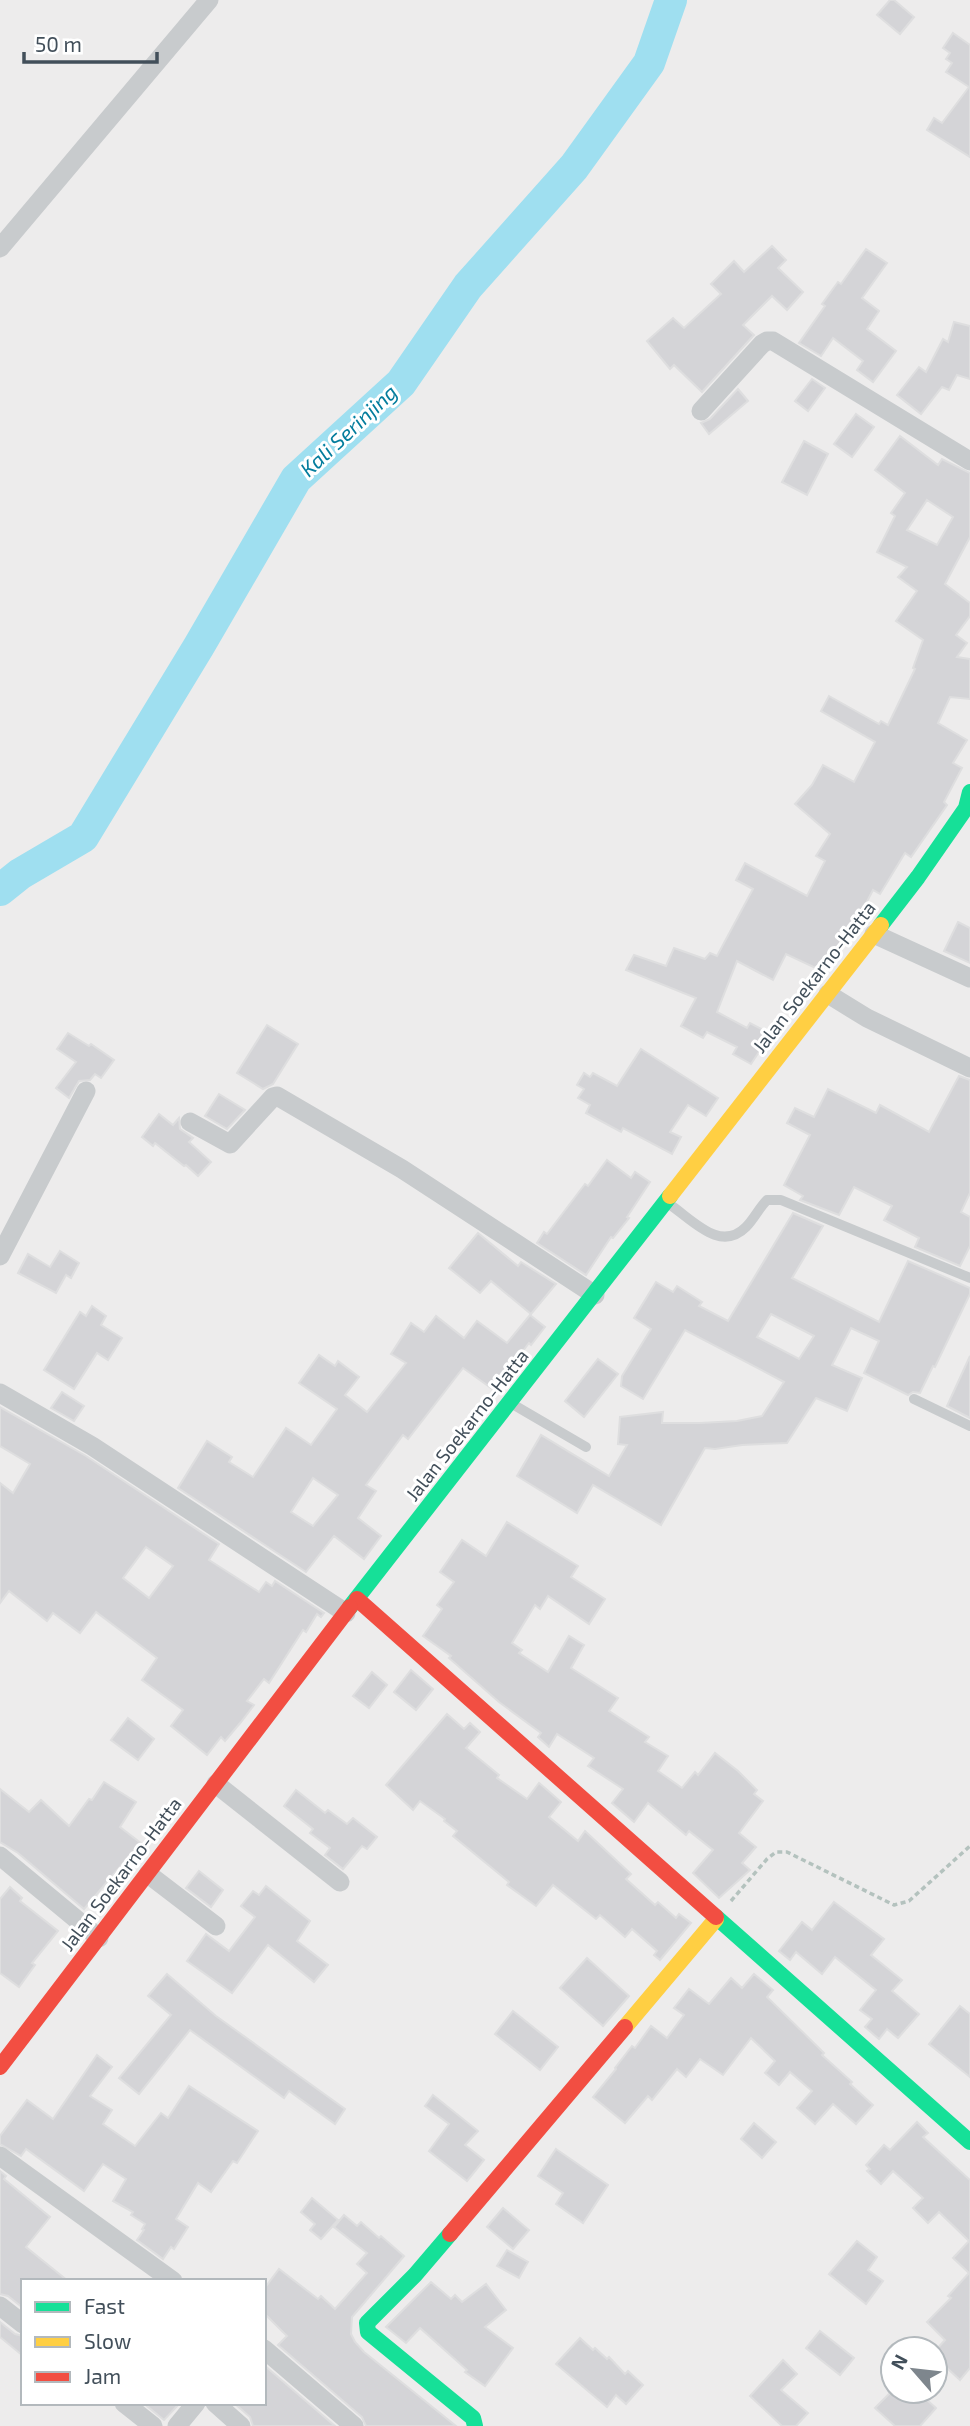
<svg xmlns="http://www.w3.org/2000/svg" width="970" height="2426" font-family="'Exo 2',sans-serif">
  <rect width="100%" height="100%" fill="#edecec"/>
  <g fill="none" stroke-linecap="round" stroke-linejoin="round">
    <path stroke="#9fdff0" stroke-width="32" d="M0,890L20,874L83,837L199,646L296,479L401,383L468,286L574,167L649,63L671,0"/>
  </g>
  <g fill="#d4d4d7" stroke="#dededf" stroke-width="2" fill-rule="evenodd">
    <path d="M890,0H894L914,17L900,34L877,15Z"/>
    <path d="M953,33L970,45V157L927,130L934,118L942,123L969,87L946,72L952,63L946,59L950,53L943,48Z"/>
    <path d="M772,246L786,260L778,268L803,292L787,310L772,296L743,325L754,335L702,392L674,365L670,369L647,341L673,318L684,328L721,294L711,284L734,261L744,272Z"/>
    <path d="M866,249L887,263L862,298L879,311L867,329L896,351L873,382L857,370L863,361L833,338L821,356L799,343L825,306L822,304L838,282L841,284Z"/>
    <path d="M954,322L970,326V379L957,375L949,390L942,387L921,414L897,395L919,367L926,372L943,339L948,342Z"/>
    <path d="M812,379L825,388L808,411L795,401Z"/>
    <path d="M738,389L748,401L709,434L701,423L710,419Z"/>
    <path d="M856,414L874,427L852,457L834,444Z"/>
    <path d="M900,436L938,465L942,459L970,473V537L945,584L970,603V616L956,635L967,643L957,657L970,659V699L950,697L938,723L967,740L953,763L962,768L944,802L947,805L911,857L905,853L880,894L873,890L848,938L822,971L786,954L773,980L737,961L717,1012L747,1028L750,1023L771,1034L751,1064L733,1054L737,1047L707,1032L703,1038L681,1026L696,998L626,970L634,955L666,966L674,948L705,959L710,953L717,956L753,889L736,880L745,863L807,896L825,861L816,856L830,834L795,804L812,785L823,765L854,782L875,742L821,711L829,696L879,724L881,721L888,725L915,669L913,668L923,640L896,621L917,591L898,577L907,567L877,552L895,516L891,513L905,493L875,470ZM927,500L953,517L937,545L907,530Z"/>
    <path d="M804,441L828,454L807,495L782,482Z"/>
    <path d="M958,922L970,928V963L944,951Z"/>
    <path d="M267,1025L298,1044L273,1084L263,1089L237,1073Z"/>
    <path d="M68,1033L89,1046L91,1044L114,1060L101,1078L95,1074L90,1080L79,1081L69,1098L56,1088L76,1062L57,1049Z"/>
    <path d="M641,1049L718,1098L706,1116L688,1105L670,1132L681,1137L672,1154L623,1128L621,1132L586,1113L590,1105L578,1098L584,1089L577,1085L584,1073L590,1077L593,1073L617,1086Z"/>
    <path d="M959,1076L970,1080V1193L961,1212L970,1217V1246L960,1266L915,1247L919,1238L884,1220L892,1206L854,1187L839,1215L800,1200L803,1196L784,1185L810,1135L787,1123L795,1108L814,1117L828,1089L876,1113L880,1105L929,1132Z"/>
    <path d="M219,1094L245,1110L227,1129L205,1116Z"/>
    <path d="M159,1114L173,1125L179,1118L180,1129L193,1138L189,1142L211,1162L198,1176L186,1165L184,1166L155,1143L153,1146L142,1137Z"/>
    <path d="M607,1160L631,1178L635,1172L650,1182L627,1217L629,1218L613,1238L611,1237L586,1275L537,1243L544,1232L547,1234L585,1184L588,1186Z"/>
    <path d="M793,1213L823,1226L792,1278L879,1322L908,1261L970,1288V1294L935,1367L933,1366L920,1393L913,1392L908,1395L864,1373L879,1341L851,1328L832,1365L862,1378L847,1411L816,1398L787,1443L742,1445L715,1449L705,1448L661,1525L593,1485L577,1513L517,1476L541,1435L609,1476L627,1445L618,1444L620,1417L663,1412L662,1423H700L737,1421L762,1416L784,1382L685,1330L643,1399L621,1386L622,1376L651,1329L634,1318L656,1282L673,1292L677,1286L702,1302L699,1306L728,1321ZM771,1314L814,1336L799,1359L757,1337Z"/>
    <path d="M478,1233L518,1266L521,1262L556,1284L531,1314L491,1281L480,1293L449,1268Z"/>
    <path d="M60,1251L79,1263L71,1278L66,1275L56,1293L18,1273L28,1254L50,1267Z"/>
    <path d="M92,1306L106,1316L101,1325L122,1338L108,1360L97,1353L74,1389L44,1370L80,1312L86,1316Z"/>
    <path d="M530,1315L545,1327L531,1345L529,1343L494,1390L463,1368L408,1439L403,1435L366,1485L376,1491L358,1518L381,1536L364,1559L334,1536L306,1572L178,1488L207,1441L232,1457L229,1462L253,1477L286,1428L311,1445L337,1409L299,1383L319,1355L335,1366L338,1361L359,1377L345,1395L367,1412L406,1363L391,1354L411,1323L424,1332L436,1316L464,1338L477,1321L507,1343ZM313,1478L338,1495L313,1526L291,1512Z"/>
    <path d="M970,1356V1418L947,1406Z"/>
    <path d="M598,1359L618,1374L584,1417L565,1401Z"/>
    <path d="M62,1392L84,1406L74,1421L51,1408Z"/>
    <path d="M0,1407L86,1456L219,1544L209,1560L259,1592L266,1582L272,1586L275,1581L324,1613L321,1617L317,1614L306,1632L303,1630L269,1683L264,1679L247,1701L254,1705L241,1722L225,1741L221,1737L207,1755L171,1726L183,1710L142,1680L157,1658L96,1612L80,1633L53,1613L47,1621L9,1591L0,1603V1483L13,1493L30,1464L0,1446ZM146,1547L173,1566L149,1598L123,1578Z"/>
    <path d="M507,1522L578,1566L571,1577L605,1599L589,1624L548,1596L540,1609L535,1605L512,1643L522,1650L519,1653L548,1672L569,1636L584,1645L571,1668L618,1698L609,1711L649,1737L645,1742L668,1756L658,1771L682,1788L695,1772L698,1775L715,1753L738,1771L757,1790L754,1794L763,1801L739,1833L756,1847L742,1863L750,1870L719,1898L693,1873L713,1850L689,1831L686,1835L648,1803L634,1822L612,1803L623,1789L588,1766L594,1758L557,1734L549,1747L538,1737L541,1733L499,1702L449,1658L451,1656L423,1636L442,1609L437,1605L454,1582L440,1572L462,1540L486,1556Z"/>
    <path d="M411,1670L433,1689L416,1710L394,1692Z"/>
    <path d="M372,1672L387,1685L369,1708L353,1696Z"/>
    <path d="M447,1714L464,1729L470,1723L480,1732L466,1748L499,1775L497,1778L527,1799L539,1783L545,1788L561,1802L549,1817L578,1841L585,1831L631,1874L626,1879L655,1905L658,1902L676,1918L679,1914L691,1923L660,1960L654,1955L657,1951L632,1929L625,1937L600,1915L596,1919L553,1885L536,1906L507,1885L509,1882L453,1836L457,1831L444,1821L445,1819L420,1801L413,1810L386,1785Z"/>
    <path d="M128,1718L154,1739L138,1760L111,1740Z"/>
    <path d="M104,1782L136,1802L120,1827L142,1844L133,1857L130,1855L84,1909L18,1853L0,1842V1789L29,1812L41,1800L69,1826L89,1799L92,1800Z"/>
    <path d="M296,1790L325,1813L328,1810L347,1824L353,1818L377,1837L367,1849L362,1846L343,1869L325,1855L330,1848L310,1833L313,1829L284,1806Z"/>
    <path d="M199,1871L223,1890L211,1907L186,1888Z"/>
    <path d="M266,1886L310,1921L297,1941L328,1965L314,1982L268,1945L232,1993L187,1961L206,1934L229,1951L255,1917L241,1906L253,1891L259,1895Z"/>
    <path d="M10,1887L22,1898L20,1901L58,1931L32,1963L35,1965L19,1987L0,1973V1899Z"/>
    <path d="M834,1902L884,1939L871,1955L902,1980L892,1991L919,2014L898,2038L887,2029L879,2039L865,2027L872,2019L860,2010L876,1990L835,1957L822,1974L796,1952L790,1960L779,1951L802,1922L812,1930Z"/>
    <path d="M587,1958L629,1996L603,2026L560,1988Z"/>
    <path d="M167,1974L216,2016L345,2109L335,2124L289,2091L284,2098L190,2030L139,2094L119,2078L171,2015L148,1996Z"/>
    <path d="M754,1974L773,1990L767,1997L824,2053L822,2055L852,2082L850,2084L873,2105L856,2124L833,2104L815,2124L797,2108L812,2091L790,2072L779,2085L765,2073L775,2061L751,2038L723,2075L700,2059L686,2077L677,2069L652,2100L648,2096L625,2123L593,2097L616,2069L615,2068L632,2046L635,2048L651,2026L667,2038L684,2015L674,2008L689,1989L709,2004L731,1978L742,1988Z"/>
    <path d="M960,2006L970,2014V2077L929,2044Z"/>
    <path d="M513,2011L558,2047L540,2070L495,2034Z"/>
    <path d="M97,2055L112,2067L90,2096L112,2110L103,2124L135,2146L161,2113L168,2118L189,2086L258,2131L237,2163L233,2161L211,2192L198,2183L176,2219L188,2227L174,2249L171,2247L163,2259L137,2240L144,2230L142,2229L145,2224L131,2215L133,2212L113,2201L126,2179L103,2164L84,2191L26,2149L21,2156L0,2144V2136L27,2100L53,2119Z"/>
    <path d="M433,2095L478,2131L465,2145L484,2160L467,2181L429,2151L449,2124L425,2106Z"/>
    <path d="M917,2122L928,2133L923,2137L970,2180V2368L960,2380L935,2357V2351L945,2340L927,2322L951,2298L948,2296L969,2273L953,2258L969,2241L939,2212L928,2223L913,2208L923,2198L893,2171L881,2184L867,2171L870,2169L866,2165L884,2145L890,2150Z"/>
    <path d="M754,2123L776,2142L762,2158L741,2139Z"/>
    <path d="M556,2149L608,2185L583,2223L556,2204L563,2193L538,2176Z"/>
    <path d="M0,2171L6,2176L4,2179L50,2217L26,2247L68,2281H23V2308L8,2296L0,2294Z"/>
    <path d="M312,2198L338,2220L321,2239L310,2230L315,2224L301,2212Z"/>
    <path d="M503,2208L529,2230L513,2249L487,2227Z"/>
    <path d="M344,2215L357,2226L361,2222L379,2238L381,2236L404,2256L352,2317L351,2334L355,2342L364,2352L456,2426H366L362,2417L278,2345L287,2336L264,2313V2289L279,2269L318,2299L321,2296L335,2309L367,2273L357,2264L367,2253L334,2227Z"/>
    <path d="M857,2241L877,2257L868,2270L883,2281L866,2304L829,2274Z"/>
    <path d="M507,2250L528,2262L519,2278L497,2266Z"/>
    <path d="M431,2282L451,2299L455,2295L462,2302L486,2284L506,2310L485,2327L513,2348L485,2386L465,2372L467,2370L420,2328L406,2343L386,2327Z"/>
    <path d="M0,2322L15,2334L23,2336V2356L0,2337Z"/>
    <path d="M820,2331L854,2358L840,2375L806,2348Z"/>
    <path d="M580,2338L593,2350L595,2348L607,2359L609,2357L625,2374L628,2371L643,2385L626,2404L616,2395L607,2407L556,2364Z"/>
    <path d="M783,2360L797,2374L781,2390L808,2413L796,2426H782L750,2396Z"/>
    <path d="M264,2365L335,2426H253L250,2417L234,2403H264Z"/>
    <path d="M892,2391H917L936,2408L920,2426H895L875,2408Z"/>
    <path d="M149,2403H180L164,2420L147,2406Z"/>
  </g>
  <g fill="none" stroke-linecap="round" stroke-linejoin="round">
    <path stroke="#b4c2be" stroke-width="3.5" stroke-dasharray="5 3.5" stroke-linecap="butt" d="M731,1901L767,1859L776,1852H787L894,1905L909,1901L970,1846"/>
    <g stroke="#c8cbcd" stroke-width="10">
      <path d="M669,1204C693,1220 720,1253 746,1227C754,1219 759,1208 767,1200H781L970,1278"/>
      <path d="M914,1399L970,1426"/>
      <path d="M514,1405L586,1447"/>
    </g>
    <g stroke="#c8cbcd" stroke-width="19">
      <path d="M0,248L209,0"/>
      <path d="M701,411L762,344L767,341H773L970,461"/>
      <path d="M874,934L970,978"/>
      <path d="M828,994L867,1018L970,1068"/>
      <path d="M190,1122L230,1144L273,1097L277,1096L402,1169L595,1295"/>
      <path d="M0,1256L86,1091"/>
      <path d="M0,1393L92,1446L346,1613"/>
      <path d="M216,1784L340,1882"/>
      <path d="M0,1856L99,1938"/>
      <path d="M148,1874L216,1926"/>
      <path d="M0,2156L173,2281"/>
      <path d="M0,2306L23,2324"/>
      <path d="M264,2349L354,2426"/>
      <path d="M124,2403L153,2426"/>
      <path d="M215,2403L241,2426"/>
      <path d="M177,2426L196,2403"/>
    </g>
    <g stroke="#16e098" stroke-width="16">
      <path d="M881,925L918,877L966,808L970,792"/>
      <path d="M350,1607L670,1196"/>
      <path d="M716,1917L970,2142"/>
      <path d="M450,2234L415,2275L367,2323L368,2332L473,2418L475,2426"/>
    </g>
    <g stroke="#ffcf43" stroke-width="16">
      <path d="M670,1196L881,925"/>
      <path d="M625,2027L716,1919"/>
    </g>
    <g stroke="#f24e42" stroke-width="16">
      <path d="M357,1599L716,1917"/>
      <path d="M0,2067L350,1607"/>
      <path d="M450,2234L625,2027"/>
    </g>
  </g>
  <g text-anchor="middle" stroke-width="6" stroke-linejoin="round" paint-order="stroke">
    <g font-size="19" fill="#424f5a" stroke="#fff">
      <text transform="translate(814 977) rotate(-52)" y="7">Jalan Soekarno-Hatta</text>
      <text transform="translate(467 1425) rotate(-52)" y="7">Jalan Soekarno-Hatta</text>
      <text transform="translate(121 1874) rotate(-53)" y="7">Jalan Soekarno-Hatta</text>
    </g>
    <g font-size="21" font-style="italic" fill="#047d9d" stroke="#fff">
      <text transform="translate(349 431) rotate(-43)" y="7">Kali Serinjing</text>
    </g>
  </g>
  <rect x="21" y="2279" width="245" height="126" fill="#ffffff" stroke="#b3b9bd" stroke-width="2"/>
  <rect x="35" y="2302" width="35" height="10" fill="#16e098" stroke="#b3b9bd" stroke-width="2"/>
  <text x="84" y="2314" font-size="21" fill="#424f5a">Fast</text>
  <rect x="35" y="2337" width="35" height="10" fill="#ffcf43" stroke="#b3b9bd" stroke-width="2"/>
  <text x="84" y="2349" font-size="21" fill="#424f5a">Slow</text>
  <rect x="35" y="2372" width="35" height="10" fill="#f24e42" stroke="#b3b9bd" stroke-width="2"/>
  <text x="84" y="2384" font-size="21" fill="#424f5a">Jam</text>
  <g transform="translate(914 2370) rotate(298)"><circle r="33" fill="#ffffff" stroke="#b3b9bd" stroke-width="2"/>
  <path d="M0-5L12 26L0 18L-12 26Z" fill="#7e868d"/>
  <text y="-10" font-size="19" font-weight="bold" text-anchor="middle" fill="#424f5a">N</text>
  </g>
  <path d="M24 52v10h133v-10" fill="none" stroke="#424f5a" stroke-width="3.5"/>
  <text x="35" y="52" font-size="21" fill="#424f5a" stroke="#ffffff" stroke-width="5" paint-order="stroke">50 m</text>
</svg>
